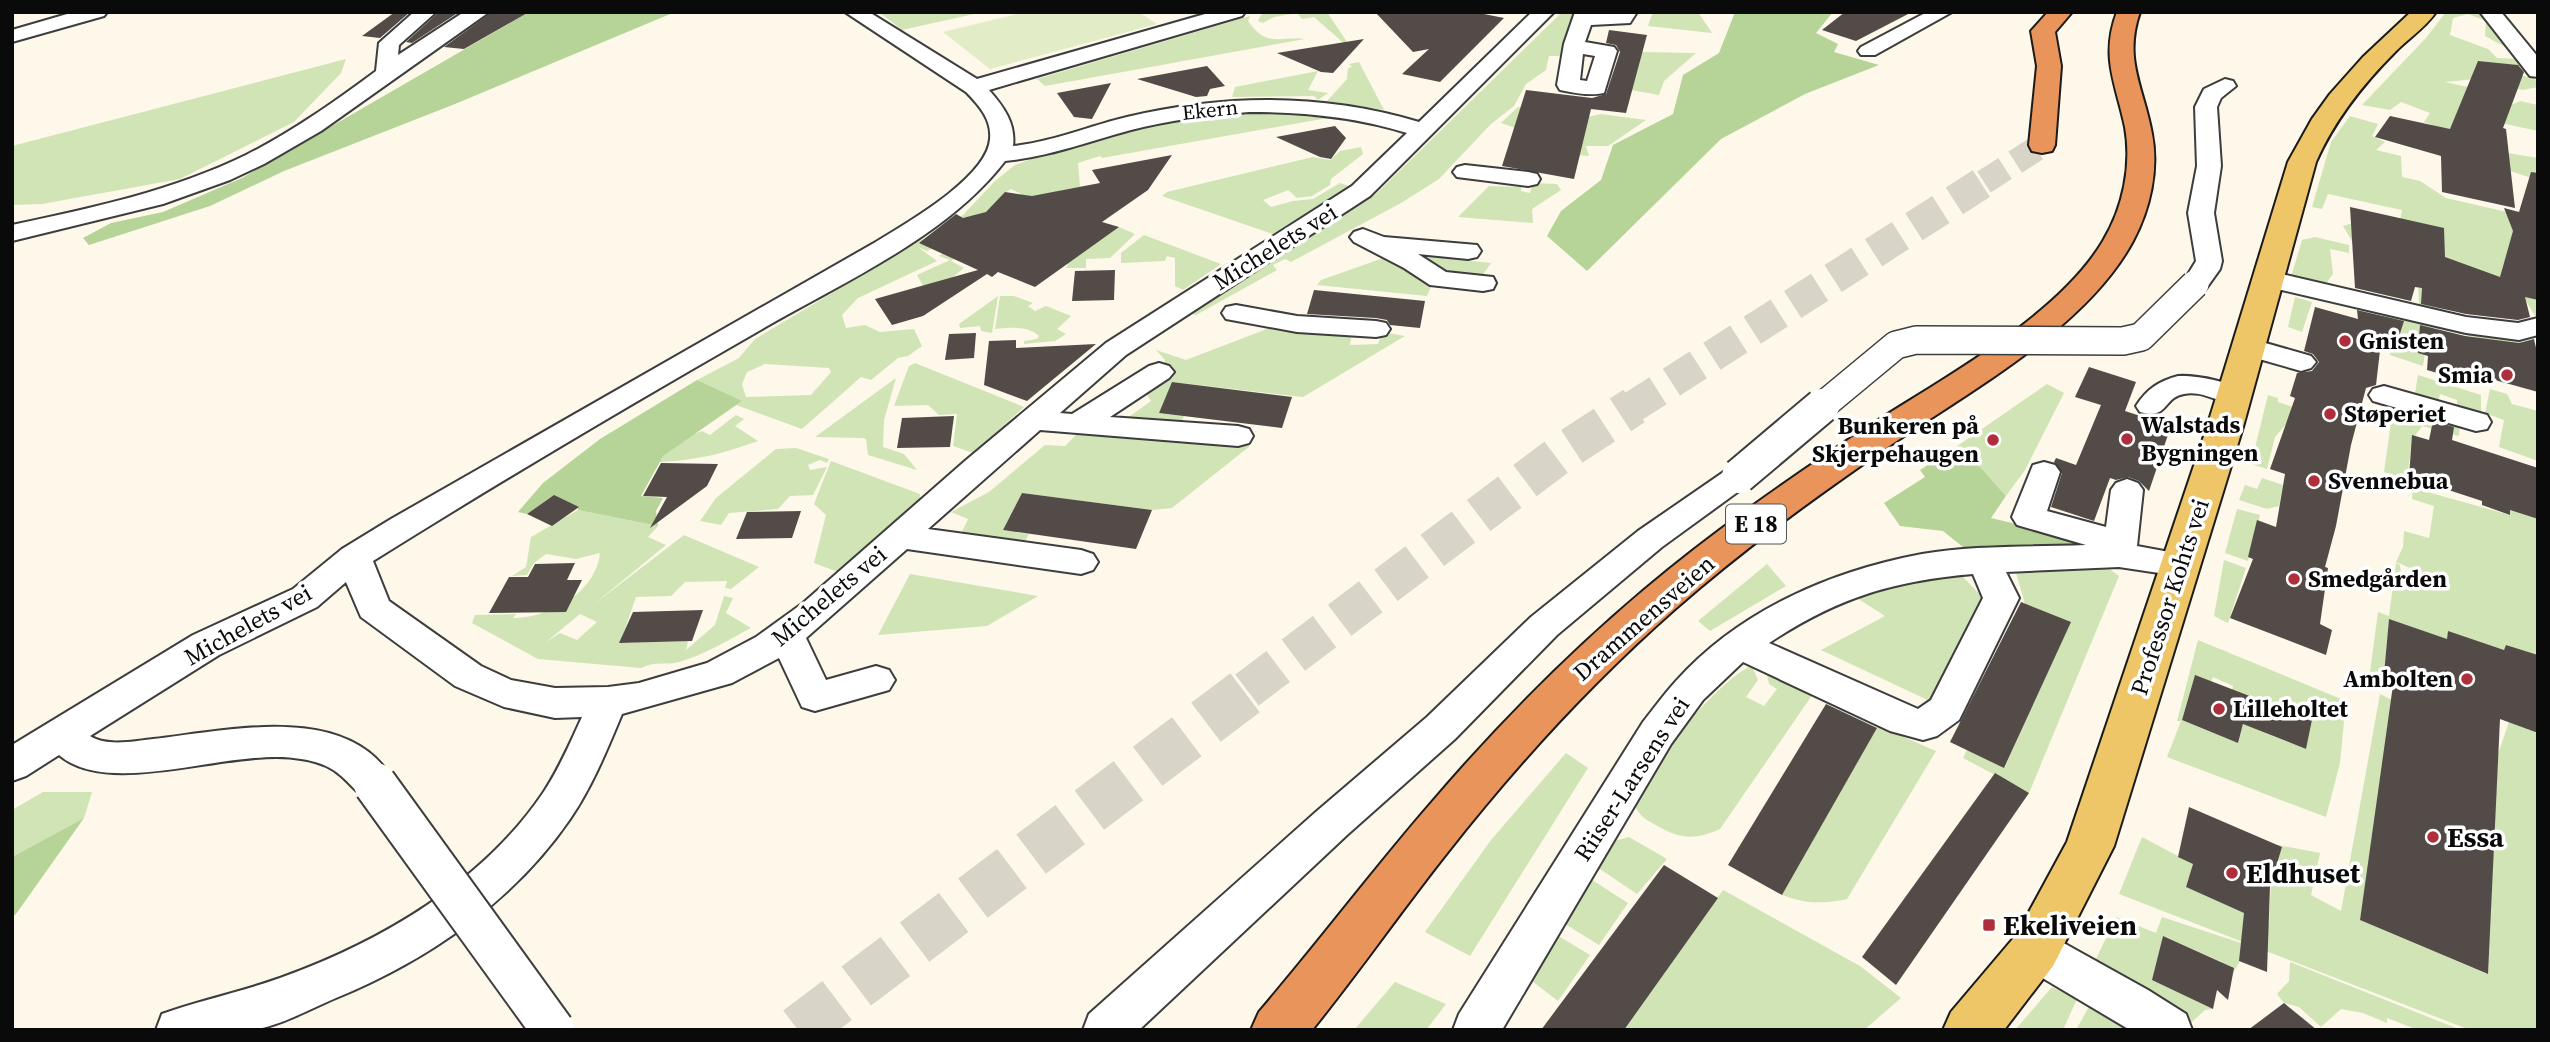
<svg xmlns="http://www.w3.org/2000/svg" width="2550" height="1042" font-family="'Source Serif 4',serif">
  <rect width="100%" height="100%" fill="#fdf8e9"/>
  <g fill="#d1e4b6" fill-rule="evenodd">
    <path d="M879,12H983L902,30Z"/>
    <path d="M1268,12H1327L1349,45H1346L1314,17L1302,19L1297,13L1274,17L1263,23L1258,21L1261,15Z"/>
    <path d="M1562,12H1577L1563,56H1549L1546,70L1526,84L1514,106L1491,124L1439,179L1401,203L1291,262L1285,259L1273,265L1277,270L1196,315L1192,314L1376,194Z"/>
    <path d="M1653,12H1698L1712,33L1648,26Z"/>
    <path d="M2446,12H2481L2511,50L2485,36L2486,21L2468,14L2453,18L2450,35L2488,49L2497,58L2520,59L2524,66L2504,64L2512,75L2533,77L2538,83V87L2523,90L2475,79L2445,82L2468,87L2511,105L2520,101L2538,105V131L2501,123L2508,153L2538,158V180L2476,160L2430,129L2433,125L2424,122L2430,113L2401,102L2390,110L2362,105L2426,38Z"/>
    <path d="M1250,16L1248,21C1267,48 1278,36 1305,39L1045,86L1037,79Z"/>
    <path d="M1638,52L1696,53L1664,81L1659,95L1625,89Z"/>
    <path d="M346,59L341,73L294,122L180,179L42,204L12,205V146Z"/>
    <path d="M1359,62L1384,110L1327,101L1347,79L1348,68L1352,67L1349,64Z"/>
    <path d="M1318,71L1308,90L1328,93L1318,100L1314,96L1232,97L1235,87Z"/>
    <path d="M1518,107L1588,117L1601,114L1646,120L1608,146H1586L1589,156L1525,150L1532,134L1501,123Z"/>
    <path d="M1238,109L1348,115L1340,119H1322L1102,158L1100,156L1078,163L1080,187L1062,190L1066,202L1023,195L1011,189L1006,192L963,254L951,261L964,268L948,281L923,286L917,275L950,260L939,256L948,250L938,245L927,251L918,247L937,261L858,298L842,315L846,328L865,325L880,332L914,329L922,346L908,356L898,358L871,380L861,377L802,429L736,405L741,402L697,380L739,358L755,339L963,215L995,181L1015,165L1058,149L1139,126L1240,113ZM765,364L829,368L831,372L811,395L746,397L742,384L747,372Z"/>
    <path d="M2350,116L2378,124L2372,136L2385,142L2376,150L2401,156L2402,177L2420,181L2446,198L2520,215L2502,269L2538,280L2531,298L2538,300L2537,319L2526,301L2437,281L2445,311L2443,316L2419,309L2417,260L2355,246L2343,226L2350,224L2365,227L2400,221L2402,210L2328,194L2322,209L2312,207L2331,142Z"/>
    <path d="M1361,147L1363,154L1331,179L1330,185L1312,196L1297,198L1288,190L1263,200L1271,207L1293,201L1313,199L1340,183L1349,186L1273,234L1162,196L1167,192L1313,157L1330,160L1340,151Z"/>
    <path d="M1533,183L1557,184L1561,190L1532,209L1533,223L1458,217L1489,186L1521,187V191L1530,193Z"/>
    <path d="M1119,227L1135,234L1110,258L1086,259V268H1066L1068,264L1056,259L1097,229L1110,233Z"/>
    <path d="M1144,235L1221,264L1183,290L1175,286V258L1167,256L1165,261L1121,263V253Z"/>
    <path d="M2315,237L2349,245V253L2330,249L2333,274L2325,285L2291,277L2302,240Z"/>
    <path d="M1413,255L1491,263L1482,276L1430,270Z"/>
    <path d="M1389,256L1432,284L1427,296L1317,285L1321,280Z"/>
    <path d="M998,296L992,333L981,331L980,326L960,328L959,324Z"/>
    <path d="M1000,296H1014L1033,303L1028,306L1035,311L1046,306L1071,316L1057,329L1066,334L1055,341L1024,344V341L1037,339L1039,336C1028,325 1010,328 995,329Z"/>
    <path d="M2295,297L2312,302L2302,332L2288,327Z"/>
    <path d="M2329,298L2538,346V351L2433,328L2428,334L2423,366L2390,355L2395,320Z"/>
    <path d="M1272,327L1352,334L1350,345L1378,344L1382,332L1405,336L1303,397L1173,382L1159,413L1184,416L1181,424L1149,423L1129,417L1151,401L1145,392L1162,377L1165,360L1156,350L1186,360Z"/>
    <path d="M915,363L1024,407L973,453L953,446L957,414L939,415L928,405L894,406L909,366Z"/>
    <path d="M2418,375L2481,395V414L2457,405V400L2440,394L2438,401L2415,393Z"/>
    <path d="M896,378L884,420L883,447L904,454L917,470L868,455L866,439L863,438L815,437Z"/>
    <path d="M2047,384L2064,393L2025,470L2006,496L1982,469L1956,447Z"/>
    <path d="M2490,389L2507,394L2512,404L2538,411V461L2499,447L2504,420L2485,413Z"/>
    <path d="M2268,395L2278,398V402L2299,409L2275,437L2267,469L2251,464Z"/>
    <path d="M2414,409L2460,423L2459,436L2422,426L2412,440L2407,480L2384,472L2392,416L2411,422Z"/>
    <path d="M736,415L744,419L735,426L758,441C725,453 694,461 659,462C666,449 688,436 702,431L710,435Z"/>
    <path d="M1082,429L1250,446L1172,508L1152,510L1022,493L1003,530L1029,534L1024,543L961,534L968,519L951,512L989,492L1045,445L1065,446Z"/>
    <path d="M796,448L829,459L827,463L820,460L808,465L810,470L827,467L813,495L790,496L778,509L729,513L721,525L700,521L716,498L776,449Z"/>
    <path d="M831,461L920,494V504L838,572L814,563L826,515L814,504Z"/>
    <path d="M2262,478L2283,485L2279,506L2267,509L2239,500L2245,485L2257,489Z"/>
    <path d="M2413,488L2510,515V510L2538,519V655L2506,645L2504,650L2448,632L2447,639L2389,620L2384,673L2437,695L2436,697L2370,672L2378,612L2389,616L2396,563L2400,565L2402,581L2415,584L2417,571L2396,562L2403,547L2404,531L2429,538L2434,506L2412,499Z"/>
    <path d="M2237,509L2260,515L2248,561L2225,553Z"/>
    <path d="M578,510L658,526L648,537L666,545L593,605L684,535L759,567L731,589L725,588L727,581L685,582L671,596L636,597L620,643L688,641L686,650L715,625L724,596L733,598L726,613L751,628C728,640 704,655 679,662C664,666 659,660 641,668L538,659L472,623L475,615L516,614L513,618C549,618 596,593 600,553L576,559L546,554L534,563L527,575L512,576L526,567L531,537ZM580,614L597,622L577,640L560,633L546,642Z"/>
    <path d="M2224,560L2246,568L2228,623L2214,616Z"/>
    <path d="M1767,564L1786,586L1710,631L1698,621Z"/>
    <path d="M2107,567L2119,576L2029,793L1963,758L1967,750L2005,767L2070,623L2025,604L2015,569Z"/>
    <path d="M910,574L1038,596L987,626L878,635Z"/>
    <path d="M1954,574L1963,577L1985,600L1934,703L1821,650L1885,616L1857,598L1904,581Z"/>
    <path d="M2198,640L2346,701L2340,763L2326,817L2167,757L2181,721H2177ZM2195,676L2211,682L2213,677L2233,686L2232,690L2247,711L2238,743L2182,720ZM2272,704L2312,720L2306,749L2265,733Z"/>
    <path d="M1752,666L1758,680L1746,697L1764,706L1777,689L1769,684L1765,666L1815,691L1720,829C1700,838 1684,840 1665,830C1655,824 1640,819 1636,807C1629,781 1727,672 1752,666Z"/>
    <path d="M2380,694L2394,701L2360,920L2487,974L2498,754L2509,722L2538,733V1030H2470L2119,894L2142,837L2193,864L2186,887L2269,924L2271,882L2278,845L2320,853L2311,895L2341,911Z"/>
    <path d="M1878,726L1936,751L1847,899C1823,904 1805,904 1782,895Z"/>
    <path d="M1566,753L1588,768L1470,956L1425,932L1491,840Z"/>
    <path d="M43,792H92L84,818L12,857V810Z"/>
    <path d="M1629,837L1667,859L1637,894L1597,867L1614,841Z"/>
    <path d="M1589,878L1628,903L1599,945L1565,924Z"/>
    <path d="M1723,890L1860,966L1901,998L1864,1030H1623Z"/>
    <path d="M2116,917L2156,933L2162,917L2241,943L2240,961L2233,973L2221,968L2222,962L2163,936L2153,980L2213,1009L2205,1010L2185,1028L2098,973L2096,959Z"/>
    <path d="M1555,934L1590,955L1558,1001L1532,981Z"/>
    <path d="M2290,962L2461,1030H2418L2387,1018V1023L2363,1013L2341,1009L2321,1027L2299,1007L2284,1003L2277,994L2289,981Z"/>
    <path d="M1395,982L1446,1004L1426,1030H1354Z"/>
    <path d="M2052,987L2077,999L2063,1030H2015Z"/>
    <path d="M2091,1003L2144,1030H2076Z"/>
  </g>
  <g fill="#b6d497">
    <path d="M529,12H675L455,104L284,171L210,206L89,245L83,238L111,223L163,212L242,178Z"/>
    <path d="M1735,12H1833L1816,33L1838,44L1834,52L1879,65L1805,94L1721,139L1587,271L1547,236L1561,211L1601,180L1613,145L1673,114L1683,75L1719,53Z"/>
    <path d="M697,380L742,401L663,456L641,496L663,498L656,511L658,526L578,510V507L551,497L527,514L518,512L543,483L600,439Z"/>
    <path d="M1956,447L1982,469L2006,496L1991,518L2084,540L2089,546L1968,551L1943,531L1900,526L1884,503L1925,477L1920,470Z"/>
    <path d="M84,818L16,914L12,917V857Z"/>
  </g>
  <path fill="#e2ecc7" d="M1025,12H1138L1157,24L990,69L943,32Z"/>
  <g fill="#524b48">
    <path d="M395,12H410L380,38L362,36Z"/>
    <path d="M439,12H459L412,43L406,42Z"/>
    <path d="M492,12H529L464,49L444,47Z"/>
    <path d="M1375,12H1474L1504,18L1440,82L1402,74L1429,49L1413,52Z"/>
    <path d="M1845,12H1912L1856,41L1822,30Z"/>
    <path d="M1609,30L1647,35L1626,113L1591,109L1574,179L1502,166L1526,90L1592,98L1606,94L1620,52L1616,45L1606,43Z"/>
    <path d="M1364,39L1333,73L1321,72L1277,53Z"/>
    <path d="M2478,61L2518,65L2524,72L2503,128L2506,129L2515,208L2442,192L2441,156L2375,137L2390,116L2450,129Z"/>
    <path d="M1207,66L1225,86L1210,89L1207,96L1196,97L1137,79Z"/>
    <path d="M1111,83L1092,119L1074,117L1057,93Z"/>
    <path d="M1335,126L1346,138L1331,159L1320,157L1276,137Z"/>
    <path d="M1172,155L1148,190L1102,222L1119,227L1035,287L998,272L992,277L987,274L923,316L892,325L875,299L978,270L919,243L956,214L963,218L986,212L1005,192L1032,196L1100,183L1092,170Z"/>
    <path d="M2531,172L2538,173V300L2525,297L2530,317L2518,320L2466,314L2421,304L2422,288L2415,287L2411,301L2355,288L2350,207L2444,228L2445,257L2500,277L2513,231L2504,208L2519,212Z"/>
    <path d="M1115,270L1114,300L1072,301L1075,271Z"/>
    <path d="M1314,290L1425,301L1420,328L1390,325L1387,320L1376,318L1307,314Z"/>
    <path d="M2315,307L2358,319L2357,310L2404,321L2396,346L2381,342L2376,385L2366,388L2351,445L2336,526L2325,567L2328,568L2320,624L2332,630L2326,655L2230,618L2253,559L2248,557L2257,520L2276,527L2285,474L2270,469L2295,398L2290,396L2297,373L2312,371L2319,362L2313,354L2304,351Z"/>
    <path d="M2420,325L2465,336L2519,343L2534,339L2538,357V392L2466,372L2465,381L2427,370L2428,356L2418,353Z"/>
    <path d="M976,333L974,358L945,360L949,334Z"/>
    <path d="M1016,340V348L1096,344L1027,401L984,385L989,341Z"/>
    <path d="M2089,367L2136,382L2125,411L2171,426L2149,491L2139,481L2128,477L2116,480L2110,478L2094,521L2051,507L2062,473L2054,462L2056,458L2076,465L2101,405L2075,397Z"/>
    <path d="M1172,382L1292,397L1282,428L1159,413Z"/>
    <path d="M954,416L950,447L897,448L902,418Z"/>
    <path d="M2433,421L2454,427L2452,440L2538,468V519L2510,510V515L2482,505V501L2409,477L2412,435L2429,440Z"/>
    <path d="M661,463L718,464L707,486L650,528L667,497L643,496Z"/>
    <path d="M1022,493L1152,510L1136,549L1003,530Z"/>
    <path d="M554,495L579,507L552,526L527,514Z"/>
    <path d="M801,511L792,538L736,539L747,512Z"/>
    <path d="M575,563L567,580H582L566,612L489,613L509,577H528L535,564Z"/>
    <path d="M2021,602L2071,622L2004,768L1950,742Z"/>
    <path d="M703,610L692,641L619,643L633,612Z"/>
    <path d="M2389,619L2447,639L2448,631L2504,650L2506,645L2538,655V733L2500,719L2488,974L2360,920L2394,678L2384,674Z"/>
    <path d="M2195,675L2312,720L2306,749L2243,724L2238,743L2182,720Z"/>
    <path d="M1826,704L1877,728L1782,895L1728,865Z"/>
    <path d="M1995,773L2029,793L1896,985L1862,957Z"/>
    <path d="M2189,807L2282,847L2270,886L2267,972L2239,961L2244,913L2186,887L2193,864L2178,857Z"/>
    <path d="M1664,865L1718,898L1624,1030H1541Z"/>
    <path d="M2163,936L2234,968L2228,1000L2217,990L2213,1009L2152,980Z"/>
    <path d="M2284,1003L2317,1030H2248Z"/>
  </g>
  <g fill="none" stroke-linecap="round" stroke-linejoin="round">
    <path stroke="#d9d4c8" stroke-width="25" stroke-dasharray="25 12" stroke-linecap="butt" d="M1984,182L2042,145"/>
    <path stroke="#d9d4c8" stroke-width="32" stroke-dasharray="32 16" stroke-linecap="butt" d="M1631,408L1987,180"/>
    <path stroke="#d9d4c8" stroke-width="39" stroke-dasharray="39 19" stroke-linecap="butt" d="M1247,690L1563,452L1634,406"/>
    <path stroke="#d9d4c8" stroke-width="49" stroke-dasharray="49 24" stroke-linecap="butt" d="M798,1030L1250,689"/>
    <g stroke="#3d3d3d" stroke-width="4">
      <g id="minor">
        <path d="M74,12H107L104,16L12,42V30Z"/>
        <path d="M414,12H436L399,45L398,55L464,12H489L321,131L264,164L230,180L163,204L12,241V225C92,208 172,191 246,155C292,132 334,102 376,71L379,43Z"/>
        <path d="M845,12H869L977,79L1212,12H1245L1242,16L989,90C1003,106 1016,123 1013,146C1052,142 1089,126 1127,117C1225,94 1322,93 1419,122L1532,12H1554L1370,196L1126,355L1060,413L1072,414L1149,366L1159,363L1169,366L1174,372L1169,378L1110,417L1238,426L1249,429L1253,436L1249,443L1238,446L1040,430L928,529L1081,550L1093,554L1098,562L1093,570L1081,574L907,549L806,638L826,680L876,666L889,670L895,680L889,690L815,711L802,707L779,658L732,683L622,714C607,750 592,787 570,819C513,902 428,960 336,998C310,1009 280,1026 252,1030C221,1034 187,1030 156,1030L162,1014C201,1000 241,992 280,978C380,942 482,883 543,793C559,769 570,743 582,717L555,718L504,707L455,686L361,617L346,582L317,607L219,655L90,736C107,747 134,741 153,739C227,731 352,700 395,784L389,796C362,805 359,791 340,775C330,766 315,761 301,759C235,746 111,800 59,755L26,776L12,781V745L193,635L293,589L342,549L391,519L874,243C905,224 987,178 990,139C992,120 979,105 966,92ZM1249,112C1304,112 1355,117 1407,133L1352,186L1106,343L965,461L803,603L756,637L707,663L639,683L608,687L555,688L511,680L481,666L389,601L373,561C499,482 628,406 757,332C839,284 946,238 1005,161C1049,157 1089,141 1131,130C1170,120 1209,115 1249,112Z"/>
        <path d="M1575,12H1637L1630,23L1591,25L1585,42L1614,47L1617,51L1604,93C1590,96 1574,93 1560,90L1557,85L1564,44ZM1583,54L1595,56L1587,81L1580,80Z"/>
        <path d="M1927,12H1952L1875,55H1861L1858,51L1861,47Z"/>
        <path d="M2480,12H2501L2538,57V77L2530,76Z"/>
        <path d="M2225,79L2233,81L2236,86L2221,98L2217,107L2221,166L2214,213L2222,261L2220,269L2205,290L2195,292L2185,290L2182,284L2196,261L2188,213L2197,166L2195,107L2204,89Z"/>
        <path d="M1465,165L1528,172L1537,174L1540,179L1537,184L1528,186L1457,177L1453,172L1457,167Z"/>
        <path d="M1363,229L1384,237L1477,245L1481,251L1477,257L1468,259L1418,254L1446,272L1493,277L1496,283L1493,289L1483,291L1430,285L1404,268L1354,242L1350,237L1354,232Z"/>
        <path d="M2269,271L2466,317L2518,323L2538,318V335L2519,340L2466,333L2260,285L2256,279L2260,273Z"/>
        <path d="M1236,305L1297,316L1376,321L1386,323L1390,329L1386,335L1376,337L1297,332L1226,319L1222,313L1226,307Z"/>
        <path d="M2248,338L2311,356L2316,362L2311,368L2301,371L2238,353L2234,347L2238,341Z"/>
        <path d="M2178,376C2195,375 2239,382 2249,396L2245,402C2223,408 2205,389 2184,394C2162,398 2169,420 2140,412L2136,406C2147,389 2159,381 2178,376Z"/>
        <path d="M2384,386L2487,415L2491,422L2487,429L2476,431L2373,401L2369,395L2373,389Z"/>
        <path d="M2044,462L2055,465L2060,472L2047,511L2106,527L2111,490L2116,483L2127,479L2138,483L2143,490L2137,546L2191,556L2196,564L2191,572L2179,576L2119,567L2006,572L2019,598L1964,710L1959,720L1937,736L1923,740L1890,731L1743,662L1703,700L1671,744L1502,1030H1453L1459,1014L1643,722C1654,708 1664,694 1676,681C1740,610 1831,571 1922,554C1975,545 2033,547 2086,545L2017,525L2012,517L2033,465ZM1973,574L1983,598L1931,700L1918,709L1769,643C1837,598 1892,581 1973,574Z"/>
        <path d="M1739,466L1750,469L1755,476L1750,483L1662,547L1557,635L1455,739L1347,835L1139,1030H1083L1089,1014L1317,811L1427,717L1531,617L1638,531L1728,469Z"/>
        <path d="M2035,930L2051,936L2148,990L2186,1014L2192,1030H2130L2019,964L2013,950L2019,936Z"/>
      </g>
    </g>
    <g stroke="#1b1b1b" stroke-width="4">
      <path id="major" d="M2411,12H2436C2426,27 2409,38 2396,51C2363,84 2335,119 2316,162L2243,427L2114,846L2053,966L2004,1030H1943L1951,1012L2017,934L2067,842L2207,427L2288,162L2312,119L2330,94L2363,57Z"/>
    </g>
    <g stroke="#1b1b1b" stroke-width="4">
      <g id="highway">
        <path d="M2048,12H2072L2055,32L2061,66L2055,145L2052,151L2042,153L2032,151L2029,145L2037,66L2031,31Z"/>
        <path d="M2117,12H2140C2123,60 2144,88 2152,134C2159,170 2150,209 2133,241C2086,329 1966,393 1885,449C1812,499 1741,551 1675,609C1591,683 1516,765 1447,853C1401,911 1359,972 1312,1030H1251L1259,1012C1318,943 1372,871 1432,802C1497,726 1567,655 1644,590C1715,530 1792,477 1869,426C1943,378 2058,317 2103,241C2123,208 2132,166 2125,127C2116,84 2100,57 2117,12Z"/>
      </g>
    </g>
    <use href="#minor" fill="#fff" fill-rule="evenodd"/>
    <use href="#major" fill="#eec668" fill-rule="evenodd"/>
    <use href="#highway" fill="#e9945b" fill-rule="evenodd"/>
    <g stroke="#3d3d3d" stroke-width="30" stroke-linecap="butt">
      <path id="minor-bridge-far2" d="M1820,408L1896,345L1916,340L2123,341L2141,337L2195,284"/>
    </g>
    <g stroke="#3d3d3d" stroke-width="38" stroke-linecap="butt">
      <path id="minor-bridge-far1" d="M1739,476L1822,406"/>
    </g>
    <g stroke="#3d3d3d" stroke-width="46" stroke-linecap="butt">
      <path id="minor-bridge" d="M375,784L553,1030"/>
    </g>
    <use href="#minor-bridge-far2" stroke="#fff" stroke-width="27"/>
    <use href="#minor-bridge-far1" stroke="#fff" stroke-width="34"/>
    <use href="#minor-bridge" stroke="#fff" stroke-width="42"/>
  </g>
  <g fill="#af2e3b" stroke="#fff" stroke-width="2.5">
    <circle cx="2345" cy="341" r="7"/>
    <circle cx="2507" cy="375" r="7"/>
    <circle cx="2330" cy="414" r="7"/>
    <circle cx="2127" cy="439" r="7"/>
    <circle cx="1993" cy="440" r="7"/>
    <circle cx="2314" cy="481" r="7"/>
    <circle cx="2294" cy="579" r="7"/>
    <circle cx="2467" cy="679" r="7"/>
    <circle cx="2219" cy="709" r="7"/>
    <circle cx="2433" cy="837" r="7"/>
    <circle cx="2232" cy="873" r="7"/>
    <rect x="1982" y="918" width="14" height="14" rx="3.5"/>
  </g>
  <g text-anchor="middle" stroke-width="7" stroke-linejoin="round" paint-order="stroke">
    <g font-size="21" fill="#0a0a0a" stroke="#fff">
      <text transform="translate(1210 110) rotate(-6)" y="7">Ekern</text>
    </g>
    <rect fill="#fff" stroke="#545454" stroke-width="2" x="1726" y="504.5" width="60" height="39" rx="5"/>
    <g font-size="23" font-weight="bold" fill="#0a0a0a">
      <text x="1756" y="532">E 18</text>
    </g>
    <g font-size="24" fill="#0a0a0a" stroke="#fff">
      <text transform="translate(1275 247) rotate(-32)" y="8">Michelets vei</text>
      <text transform="translate(829 596) rotate(-40)" y="8">Michelets vei</text>
      <text transform="translate(2170 597) rotate(-72)" y="8">Professor Kohts vei</text>
      <text transform="translate(1644 618) rotate(-41)" y="8">Drammensveien</text>
      <text transform="translate(248 625) rotate(-29)" y="8">Michelets vei</text>
      <text transform="translate(1632 779) rotate(-57)" y="8">Riiser-Larsens vei</text>
    </g>
    <g font-size="24" font-weight="bold" fill="#0a0a0a" stroke="#fff" text-anchor="start">
      <text x="2359" y="349">Gnisten</text>
      <text x="2493" y="383" text-anchor="end">Smia</text>
      <text x="2344" y="422">Støperiet</text>
      <text x="2141" y="433">Walstads<tspan x="2141" dy="28">Bygningen</tspan></text>
      <text x="1979" y="434" text-anchor="end">Bunkeren på<tspan x="1979" dy="28">Skjerpehaugen</tspan></text>
      <text x="2328" y="489">Svennebua</text>
      <text x="2308" y="587">Smedgården</text>
      <text x="2453" y="687" text-anchor="end">Ambolten</text>
      <text x="2233" y="717">Lilleholtet</text>
    </g>
    <g font-size="28" font-weight="bold" fill="#0a0a0a" stroke="#fff" text-anchor="start">
      <text x="2447" y="847">Essa</text>
      <text x="2246" y="883">Eldhuset</text>
      <text x="2003" y="935">Ekeliveien</text>
    </g>
  </g>
  <rect width="2550" height="1042" fill="none" stroke="#0a0a0a" stroke-width="28"/>
</svg>
